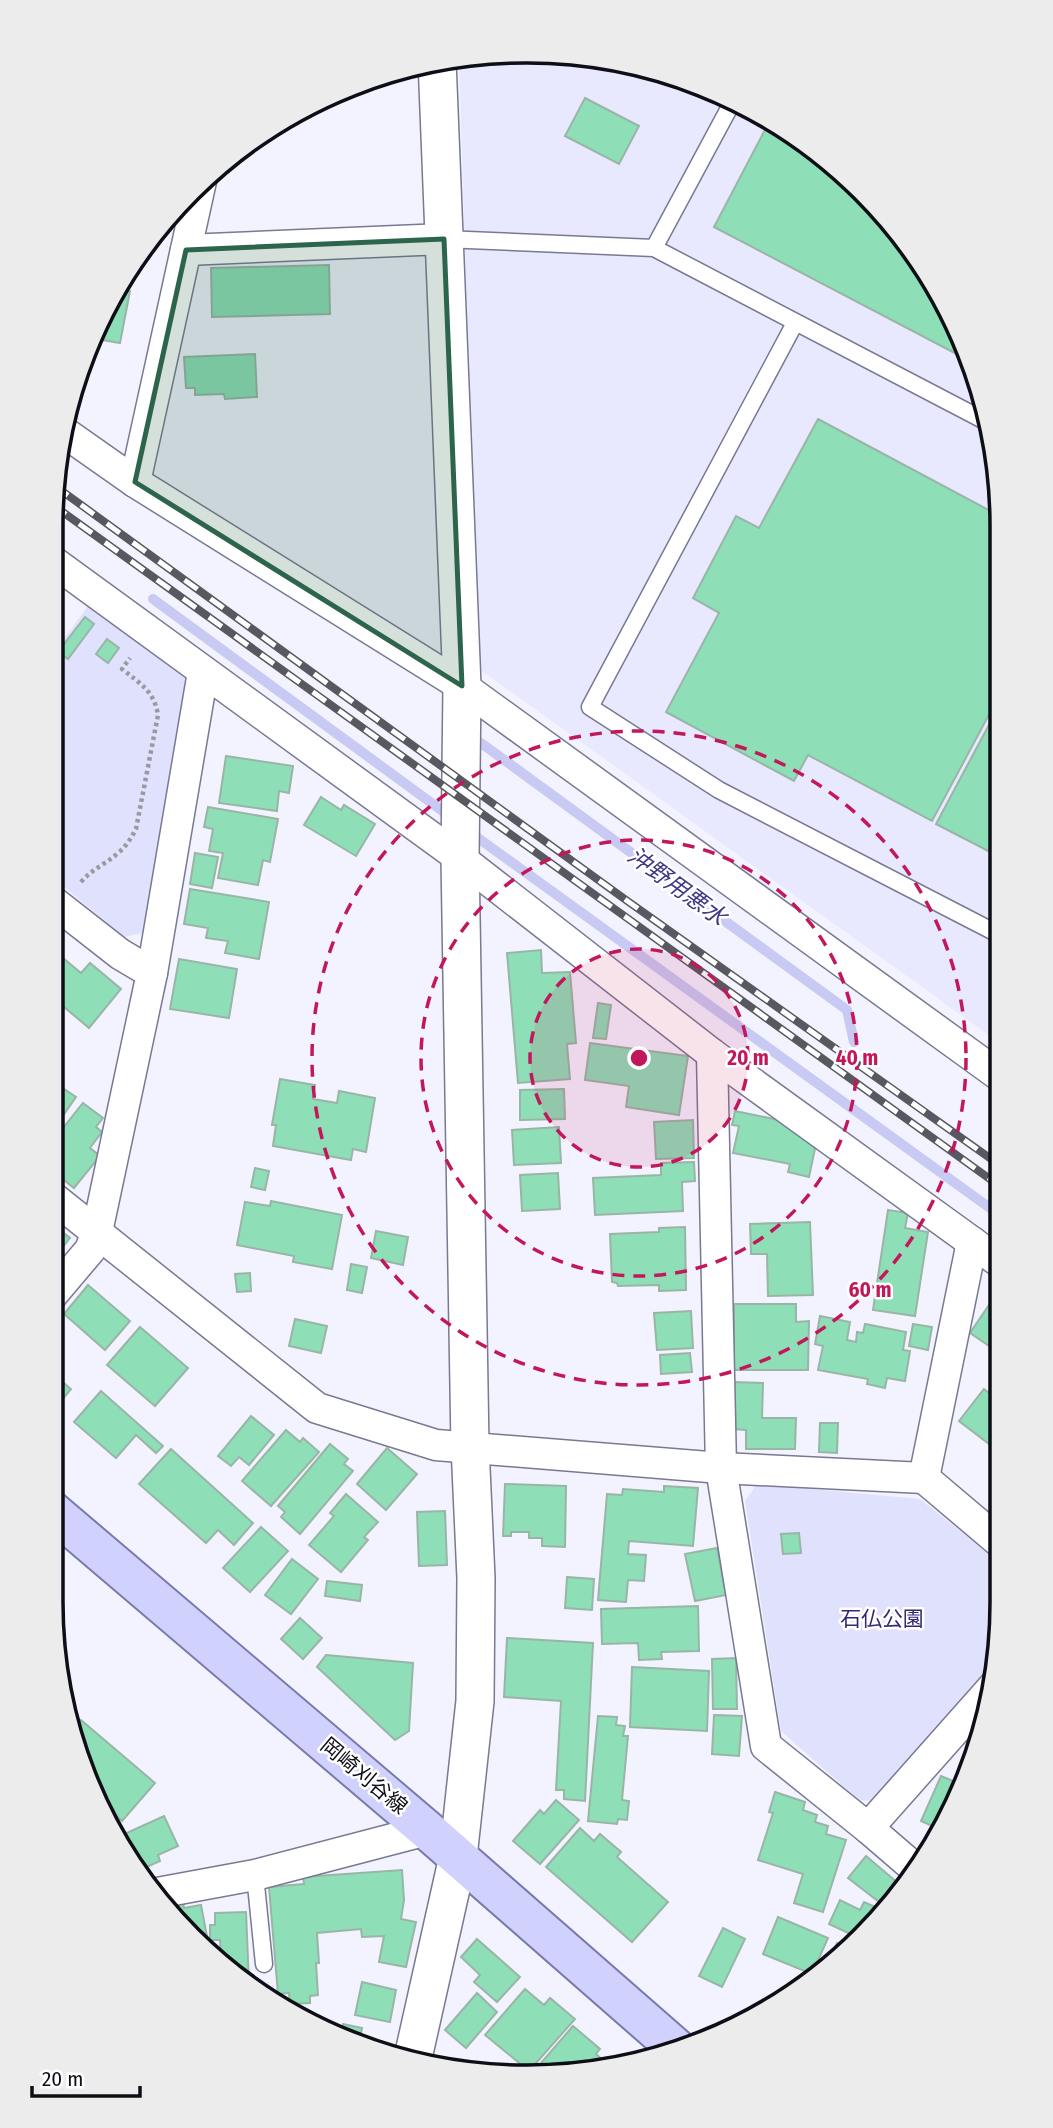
<svg xmlns="http://www.w3.org/2000/svg" width="1053" height="2128" font-family="'Fira Sans Condensed','Noto Sans JP',sans-serif">
  <rect width="100%" height="100%" fill="#f2f3fe"/>
  <path fill="#e8e8fe" d="M527,51L620,60L709,87L816,149L904,237L966,344L998,464L1000,1043L478,668L459,57Z"/>
  <g fill="#e0e1fc">
    <path d="M88,606L188,680L142,933L124,937L51,876V657Z"/>
    <path d="M757,1484L920,1499L1002,1564V1602L995,1671L880,1801L859,1800L781,1731L745,1501Z"/>
  </g>
  <g fill="none" stroke-linecap="round" stroke-linejoin="round">
    <g stroke="#c9caf4" stroke-width="10">
      <path d="M153,599L452,818"/>
      <path d="M481,743L847,1010L854,1042"/>
      <path d="M467,830L1001,1216"/>
    </g>
  </g>
  <g fill="#8edfb7" stroke="#99b5a6" stroke-width="2">
    <path d="M585,98L639,126L619,164L565,136Z"/>
    <path d="M769,122L816,149L904,237L966,344L970,361L714,227Z"/>
    <path d="M329,265L330,314L212,317L211,268Z"/>
    <path d="M117,289L130,291L120,343L91,338Z"/>
    <path d="M255,354L257,397L225,399L224,394L195,395V388H186L184,357Z"/>
    <path d="M818,419L998,515L999,696L932,821L808,755L794,781L666,712L719,613L693,598L736,516L759,528Z"/>
    <path d="M85,617L94,624L68,659L58,652Z"/>
    <path d="M107,639L119,648L108,663L96,654Z"/>
    <path d="M999,706L1000,857L936,824Z"/>
    <path d="M226,756L293,766L289,793L279,791L277,811L219,803Z"/>
    <path d="M321,797L341,810L344,805L375,824L356,856L304,825Z"/>
    <path d="M208,807L278,819L270,862L263,860L258,885L218,878L223,853L209,851L213,829L204,827Z"/>
    <path d="M195,853L218,857L212,888L190,884Z"/>
    <path d="M190,889L269,902L259,959L225,953L228,941L206,938L208,928L184,924Z"/>
    <path d="M541,950L542,973L570,972L576,1043L567,1044L570,1079L518,1083L507,953Z"/>
    <path d="M57,953L81,973L90,963L121,989L89,1028L52,997L51,999V960Z"/>
    <path d="M179,959L237,969L229,1018L170,1009Z"/>
    <path d="M598,1003L611,1005L606,1039L593,1038Z"/>
    <path d="M590,1043L688,1056L679,1115L626,1107L629,1086L585,1080Z"/>
    <path d="M280,1079L315,1085L313,1099L337,1103L339,1091L375,1098L366,1152L353,1149L351,1160L273,1146L276,1125H272Z"/>
    <path d="M51,1080L76,1097L51,1133Z"/>
    <path d="M564,1089L565,1119L520,1120V1090Z"/>
    <path d="M83,1103L103,1118L96,1127L102,1132L90,1148L100,1156L74,1188L51,1170V1143Z"/>
    <path d="M735,1111L779,1120L816,1144L809,1177L788,1172L790,1164L733,1153L739,1126L732,1125Z"/>
    <path d="M693,1120L694,1158L656,1159L654,1122Z"/>
    <path d="M559,1127L561,1163L514,1165L512,1130Z"/>
    <path d="M694,1162L695,1181L682,1182L683,1211L595,1215L593,1178L661,1175V1163Z"/>
    <path d="M255,1168L269,1171L265,1190L251,1187Z"/>
    <path d="M558,1173L560,1209L522,1211L520,1175Z"/>
    <path d="M271,1201L342,1215L332,1269L293,1262L294,1256L237,1245L245,1202L270,1206Z"/>
    <path d="M888,1210L908,1213L905,1228L928,1232L915,1316L873,1310Z"/>
    <path d="M810,1222L813,1295L768,1296L767,1254H751L750,1224Z"/>
    <path d="M51,1223L70,1238L51,1262Z"/>
    <path d="M685,1227L686,1290L659,1291V1285L618,1286L617,1283L612,1282L610,1234L659,1232V1228Z"/>
    <path d="M376,1231L408,1237L403,1265L371,1258Z"/>
    <path d="M351,1264L367,1267L362,1293L347,1290Z"/>
    <path d="M250,1273L251,1291L237,1292L235,1274Z"/>
    <path d="M88,1285L130,1321L105,1350L64,1314Z"/>
    <path d="M1001,1299V1354L970,1333L989,1305L994,1309Z"/>
    <path d="M734,1304H796V1322L809,1321L808,1370H734Z"/>
    <path d="M691,1311L693,1348L657,1350L654,1313Z"/>
    <path d="M820,1316L850,1322L847,1340L856,1342L857,1332L863,1333L865,1324L906,1332L903,1350L910,1351L905,1381L887,1378L885,1388L867,1384L868,1379L818,1370L823,1346L815,1344Z"/>
    <path d="M295,1319L327,1326L321,1353L289,1346Z"/>
    <path d="M913,1324L932,1327L928,1350L909,1346Z"/>
    <path d="M140,1327L188,1368L155,1406L107,1365Z"/>
    <path d="M690,1353L692,1372L661,1374L660,1355Z"/>
    <path d="M51,1372L71,1389L51,1413Z"/>
    <path d="M733,1382L763,1383L762,1418H796L795,1449H746V1430L733,1429Z"/>
    <path d="M984,1389L1002,1403V1454L959,1421Z"/>
    <path d="M101,1391L163,1446L156,1453L136,1435L116,1458L74,1422Z"/>
    <path d="M251,1416L274,1435L249,1465L239,1457L231,1466L218,1456Z"/>
    <path d="M820,1423H838L837,1453L819,1452Z"/>
    <path d="M286,1430L300,1442L303,1438L319,1452L271,1506L242,1481Z"/>
    <path d="M330,1444L348,1459L344,1464L353,1471L300,1534L281,1517L285,1512L278,1506Z"/>
    <path d="M387,1448L417,1474L386,1510L357,1484Z"/>
    <path d="M171,1449L253,1523L234,1545L218,1530L206,1543L139,1484Z"/>
    <path d="M505,1484L566,1486L565,1547L542,1546V1538H529V1532H511V1536H503Z"/>
    <path d="M664,1486L698,1488L693,1546L629,1541L628,1554L646,1555L644,1581L628,1580L626,1602L598,1600L607,1494L622,1495L623,1489L664,1492Z"/>
    <path d="M346,1494L378,1522L364,1537L368,1540L341,1572L309,1545L334,1516L330,1513Z"/>
    <path d="M445,1511L447,1565L419,1566L417,1512Z"/>
    <path d="M261,1527L288,1551L250,1592L223,1568Z"/>
    <path d="M799,1533L801,1553L783,1554L781,1534Z"/>
    <path d="M717,1548L726,1595L695,1601L685,1554Z"/>
    <path d="M292,1559L318,1579L291,1614L265,1595Z"/>
    <path d="M567,1577L594,1579L592,1610L565,1608Z"/>
    <path d="M327,1581L362,1585L360,1601L325,1596Z"/>
    <path d="M698,1606L699,1651L661,1652L662,1659L639,1660L638,1643L602,1644L601,1609Z"/>
    <path d="M300,1618L322,1638L303,1659L281,1639Z"/>
    <path d="M507,1638L593,1643L585,1801L564,1799V1790H556L561,1701L504,1697Z"/>
    <path d="M326,1655L413,1663L409,1731L395,1740L317,1667Z"/>
    <path d="M736,1658L737,1709H713L712,1659Z"/>
    <path d="M632,1667L709,1671L707,1731L630,1727Z"/>
    <path d="M714,1715L742,1716L739,1756L712,1754Z"/>
    <path d="M598,1716L617,1717L616,1725L625,1726L623,1736H628L622,1800L629,1801L627,1820L618,1819L617,1824L588,1821Z"/>
    <path d="M81,1720L155,1783L122,1821L103,1804L76,1755L72,1730Z"/>
    <path d="M941,1776L965,1786L941,1830L921,1821Z"/>
    <path d="M775,1792L805,1802L803,1810L817,1815L815,1822L828,1826L826,1834L846,1840L823,1912L794,1903L803,1874L758,1860L773,1813L769,1812Z"/>
    <path d="M556,1800L579,1820L540,1864L513,1841L540,1810L544,1814Z"/>
    <path d="M164,1816L178,1846L158,1855L160,1861L138,1871L120,1836Z"/>
    <path d="M580,1828L594,1841L600,1834L621,1852L617,1857L668,1902L632,1942L546,1867Z"/>
    <path d="M866,1856L904,1888L861,1939L829,1924L840,1900L860,1910L864,1902L880,1909L883,1905L848,1878Z"/>
    <path d="M402,1870L404,1900L401,1919L416,1922L406,1967L379,1962L384,1936L362,1937L361,1929L317,1933L319,1963H316L318,1995L310,1996V2003L290,2004L289,1993L278,1994L269,1887L304,1884L303,1877Z"/>
    <path d="M182,1898L184,1908L201,1905L209,1947L165,1906Z"/>
    <path d="M246,1912L249,1983L221,1958L220,1940H210V1925H215V1913Z"/>
    <path d="M778,1917L828,1938L812,1974L763,1954Z"/>
    <path d="M723,1928L745,1939L722,1987L699,1976Z"/>
    <path d="M477,1939L520,1977L497,2002L474,1982L480,1975L461,1957Z"/>
    <path d="M837,1943L849,1948L829,1962Z"/>
    <path d="M362,1982L396,1990L390,2022L355,2015Z"/>
    <path d="M525,1989L544,2005L550,1998L575,2019L529,2071L485,2035Z"/>
    <path d="M477,1993L497,2012L466,2048L445,2030Z"/>
    <path d="M343,2024L362,2028L359,2044L340,2039Z"/>
    <path d="M573,2026L600,2049L596,2054L610,2066L588,2073L534,2071Z"/>
  </g>
  <g fill="none" stroke-linecap="round" stroke-linejoin="round">
    <g stroke="#787992" stroke-width="19">
      <g id="service">
        <path d="M444,239L654,248L987,422"/>
        <path d="M654,248L733,101"/>
        <path d="M795,323L590,707L719,790L1000,935"/>
        <path d="M255,1875L264,1964"/>
      </g>
    </g>
    <g stroke="#787992" stroke-width="33">
      <g id="minor">
        <path d="M186,250L444,239"/>
        <path d="M61,430L135,482L462,686L1000,1076"/>
        <path d="M135,482L201,181"/>
        <path d="M51,560L460,858L712,1054L1001,1263"/>
        <path d="M51,900L120,954L152,973"/>
        <path d="M712,1054L721,1468L766,1746L868,1828L918,1871"/>
        <path d="M51,1196L317,1408L436,1445L721,1468L924,1478L972,1242"/>
        <path d="M51,1296L90,1250L97,1232L152,973L203,672"/>
        <path d="M924,1478L1002,1544"/>
        <path d="M868,1828L994,1686"/>
        <path d="M152,1894L255,1875L427,1830"/>
      </g>
    </g>
    <g stroke="#787992" stroke-width="40">
      <path id="tertiary" d="M412,2062L458,1857L475,1701L476,1578L470,1446L460,858L462,686L437,60"/>
    </g>
    <g stroke="#7979ab" stroke-width="42">
      <path id="primary" d="M51,1510L427,1830L675,2047"/>
    </g>
    <path stroke="#9999a3" stroke-width="4.5" stroke-dasharray="3.5 3.5" stroke-linecap="butt" d="M81,882C92,869 106,864 118,853C126,847 131,838 136,829L158,715C154,691 141,684 122,669L130,658"/>
    <use href="#service" stroke="#fff" stroke-width="16"/>
    <use href="#minor" stroke="#fff" stroke-width="30"/>
    <use href="#tertiary" stroke="#fff" stroke-width="37"/>
    <use href="#primary" stroke="#d1d1fd" stroke-width="38"/>
    <g stroke="#585861" stroke-width="8">
      <g id="rail">
        <path d="M55,486L626,900L1001,1166"/>
        <path d="M53,505L1001,1187"/>
      </g>
    </g>
    <use href="#rail" stroke="#fff" stroke-width="5" stroke-dasharray="16" stroke-linecap="butt"/>
  </g>
  <path fill="#2d654c" fill-opacity="0.2" stroke="#2d654c" stroke-width="5" stroke-linejoin="round" d="M444,239L462,686L135,482L186,250Z"/>
  <circle cx="639" cy="1058" r="109" fill="#c2185b" fill-opacity=".12"/>
  <g fill="none" stroke="#c2185b" stroke-width="3.5" stroke-dasharray="12 9">
    <circle cx="639" cy="1058" r="109"/>
    <circle cx="639" cy="1058" r="218"/>
    <circle cx="639" cy="1058" r="327"/>
  </g>
  <g text-anchor="middle" stroke-width="5" stroke-linejoin="round" paint-order="stroke">
    <g font-size="21" fill="#342876" stroke="#fff">
      <text x="882" y="1626">石仏公園</text>
    </g>
    <g font-size="21" fill="#0e0e17" stroke="#fff">
      <text transform="translate(364 1776) rotate(40)" y="7">岡崎刈谷線</text>
    </g>
    <g font-size="23" font-style="italic" fill="#413887" stroke="#fff">
      <text transform="translate(677 886) rotate(36)" y="8">沖野用悪水</text>
    </g>
  </g>
  <path d="M0 0H1053V2128H0ZM526 63H527A463 463 0 0 1 990 526V1602A463 463 0 0 1 527 2065H526A463 463 0 0 1 63 1602V526A463 463 0 0 1 526 63Z" fill="#ececec" fill-rule="evenodd"/>
  <path fill="none" stroke="#0e0e17" stroke-width="3.5" d="M526 63H527A463 463 0 0 1 990 526V1602A463 463 0 0 1 527 2065H526A463 463 0 0 1 63 1602V526A463 463 0 0 1 526 63Z"/>
  <circle cx="639" cy="1058" r="10" fill="#c2185b" stroke="#fff" stroke-width="3.5"/>
  <g font-size="21" text-anchor="middle" font-weight="bold" fill="#c2185b" stroke="#fff" stroke-width="5" stroke-linejoin="round" paint-order="stroke">
    <text x="748" y="1065">20 m</text>
    <text x="857" y="1065">40 m</text>
    <text x="870" y="1297">60 m</text>
  </g>
  <path d="M32 2086v10h108v-10" fill="none" stroke="#0e0e17" stroke-width="3.5"/>
  <text x="42" y="2086" font-size="21" fill="#0e0e17" stroke="#ffffff" stroke-width="5" paint-order="stroke">20 m</text>
</svg>
